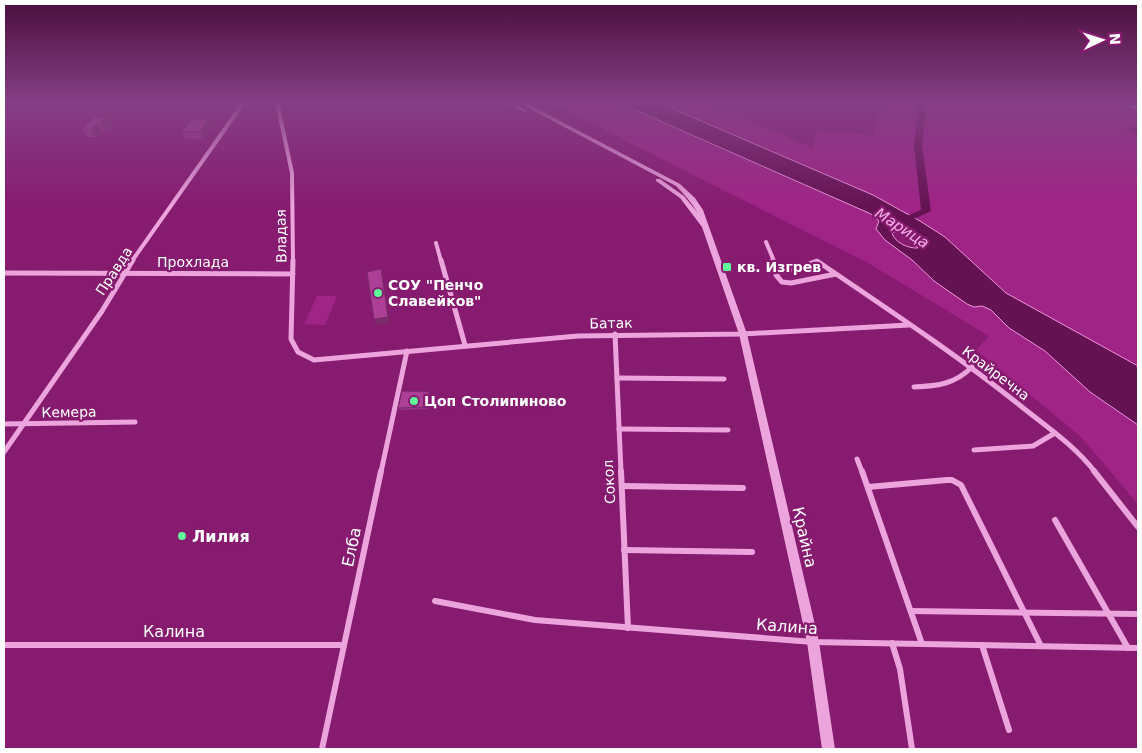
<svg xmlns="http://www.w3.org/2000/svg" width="1142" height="753" font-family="'DejaVu Sans',sans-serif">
  <rect width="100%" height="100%" fill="#871b6f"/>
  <g fill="#a02486">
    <path d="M549,102H617L875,216L879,221L876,229L885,240L912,260L934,281L967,304L974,307L982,306L991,310L1009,328L1045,351L1110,407L1138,425V504L1081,437L976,350L989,336L868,263Z"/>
    <path d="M657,102H705L813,148L815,134L818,131L872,135L882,102H1119L1138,112V126L1125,128L1138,137V366L1006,293L945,237L920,221L873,195Z"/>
    <path d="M317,296H337L325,325L304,324Z"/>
  </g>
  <path fill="#651252" stroke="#ee97dd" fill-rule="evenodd" d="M617,102H657L873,195L920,221L945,237L1006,293L1138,366V425L1090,392L1045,351L1009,328L991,310L982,306L974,307L967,304L934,281L912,260L885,240L876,229L879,221L871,214ZM897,231L907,236L918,248C909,249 894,242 892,233Z"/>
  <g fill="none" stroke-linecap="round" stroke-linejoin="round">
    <path fill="#651252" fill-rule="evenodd" d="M919,102H927L922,146L931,211L899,226L895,225V221L921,210L914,146Z"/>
    <g stroke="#eca4dd" stroke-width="4">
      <path d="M277,102L292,173L293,261"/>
      <path d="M766,242L774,261"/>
      <path d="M436,243L441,261"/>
      <path d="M132,261L244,102"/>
    </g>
    <g stroke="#eca4dd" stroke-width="5">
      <path d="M293,260L291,339L298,352L314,360L578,336L743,334L909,325"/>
      <path d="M441,260L465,345"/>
      <path d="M773,260L778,272"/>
      <path d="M4,273L293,274"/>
      <path d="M836,274L791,283L782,282L776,275L778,272L798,268L817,261C886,308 956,354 1022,407C1047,427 1075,446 1095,472"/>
      <path d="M615,334L621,472"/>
      <path d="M617,378L724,379"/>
      <path d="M914,387C938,386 955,384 972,367"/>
      <path d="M4,424L135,422"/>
      <path d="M619,429L728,430"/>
      <path d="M974,450L1033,446L1055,433"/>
      <path d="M4,452L102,311L133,260"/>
      <path d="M857,459L862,472"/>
      <path d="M381,472L407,351"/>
    </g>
    <g stroke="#eca4dd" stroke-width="6">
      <path d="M621,471L628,628"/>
      <path d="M862,471L922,644"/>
      <path d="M1094,471L1138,527"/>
      <path d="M622,486L743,488"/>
      <path d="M868,487L947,480H952L961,485L1041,646"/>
      <path d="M1055,520L1128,648"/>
      <path d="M624,550L752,552"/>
      <path d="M435,601L535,620L813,642L1138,648"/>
      <path d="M911,611L1138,614"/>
      <path d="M892,643L900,669L912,749"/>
      <path d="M4,645H344"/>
      <path d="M982,645L1009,730"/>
      <path d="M322,749L381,471"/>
    </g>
    <g fill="#eca4dd" fill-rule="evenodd">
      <path d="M505,102H512L528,111L523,112Z"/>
      <path d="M517,102H524L680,184L695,198L703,210L747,334L819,642L835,749H822L807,642L739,334L702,227L680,198L656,181V179H660L684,196L697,212C691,202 684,194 676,186Z"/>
    </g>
    <path fill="#f9d0ef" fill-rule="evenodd" d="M1120,102H1127L1138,107V111Z"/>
  </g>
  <g fill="#963682">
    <path d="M107,117L112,125L106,132H101L96,137H87L82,130Z"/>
    <path d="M212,128L204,139H186L182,132Z"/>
    <path d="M429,392L430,394L427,409L399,410L398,408Z"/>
  </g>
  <g fill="#7a2c6a">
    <path d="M107,117L112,125L106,132L101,124Z"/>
    <path d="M208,120L212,128L204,139L200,132Z"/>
    <path d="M97,124L101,132L96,137L91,130Z"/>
    <path d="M381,269L390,323L376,325L374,319Z"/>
  </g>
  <g fill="#ae3f97" stroke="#7a2c6a">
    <path d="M94,117H107L101,124H97L91,130H82Z"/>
    <path d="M193,120H208L200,132H182L189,123Z"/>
    <path d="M381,269L388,317L374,319L367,272Z"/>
    <path d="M402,391L429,392L427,407L398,408Z"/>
  </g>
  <linearGradient id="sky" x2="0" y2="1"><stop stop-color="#4a0f3d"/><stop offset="0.49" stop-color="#853f85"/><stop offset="1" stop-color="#853f85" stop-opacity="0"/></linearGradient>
  <rect width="1142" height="207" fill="url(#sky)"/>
  <g fill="#61fd9a" stroke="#871b6f" stroke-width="2">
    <rect x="722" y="262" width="10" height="10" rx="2.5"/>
    <circle cx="378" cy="293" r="5"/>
    <circle cx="414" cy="401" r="5"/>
    <circle cx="182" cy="536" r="5"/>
  </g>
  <g text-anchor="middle" stroke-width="4.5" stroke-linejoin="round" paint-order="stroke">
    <g font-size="14" fill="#fff" stroke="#871b6f">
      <text transform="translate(281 236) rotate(-91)" y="5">Владая</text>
      <text x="193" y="267">Прохлада</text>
      <text transform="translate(114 271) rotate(-57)" y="5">Правда</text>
      <text transform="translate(611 323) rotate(-1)" y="5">Батак</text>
      <text transform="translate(996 373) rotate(37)" y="5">Крайречна</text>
      <text transform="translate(69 412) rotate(-1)" y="5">Кемера</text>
      <text transform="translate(609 482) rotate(-93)" y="5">Сокол</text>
    </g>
    <g font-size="14" font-weight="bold" fill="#fff" stroke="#871b6f" text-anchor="start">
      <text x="737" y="272">кв. Изгрев</text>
      <text x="388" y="290">СОУ "Пенчо<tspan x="388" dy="16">Славейков"</tspan></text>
      <text x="424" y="406">Цоп Столипиново</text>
    </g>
    <g font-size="15" font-style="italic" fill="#f3afe6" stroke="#871b6f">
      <text transform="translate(902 228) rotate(33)" y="5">Марица</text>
    </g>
    <g font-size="16" font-weight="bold" fill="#fff" stroke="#871b6f" text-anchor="start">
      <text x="192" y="542">Лилия</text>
    </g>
    <g font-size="16" fill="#fff" stroke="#871b6f">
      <text transform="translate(805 537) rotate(77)" y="6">Крайна</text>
      <text transform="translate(351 547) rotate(-78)" y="6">Елба</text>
      <text transform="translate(787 626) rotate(4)" y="6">Калина</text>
      <text x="174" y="637">Калина</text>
    </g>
  </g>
  <rect width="1142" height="753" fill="none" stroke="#ffffff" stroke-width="10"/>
  <g transform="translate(1102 40) rotate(86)" stroke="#871b6f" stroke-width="4" paint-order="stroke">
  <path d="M0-4L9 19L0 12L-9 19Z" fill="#ffffff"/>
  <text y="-8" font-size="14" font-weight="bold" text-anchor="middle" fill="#ffffff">N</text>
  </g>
</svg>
